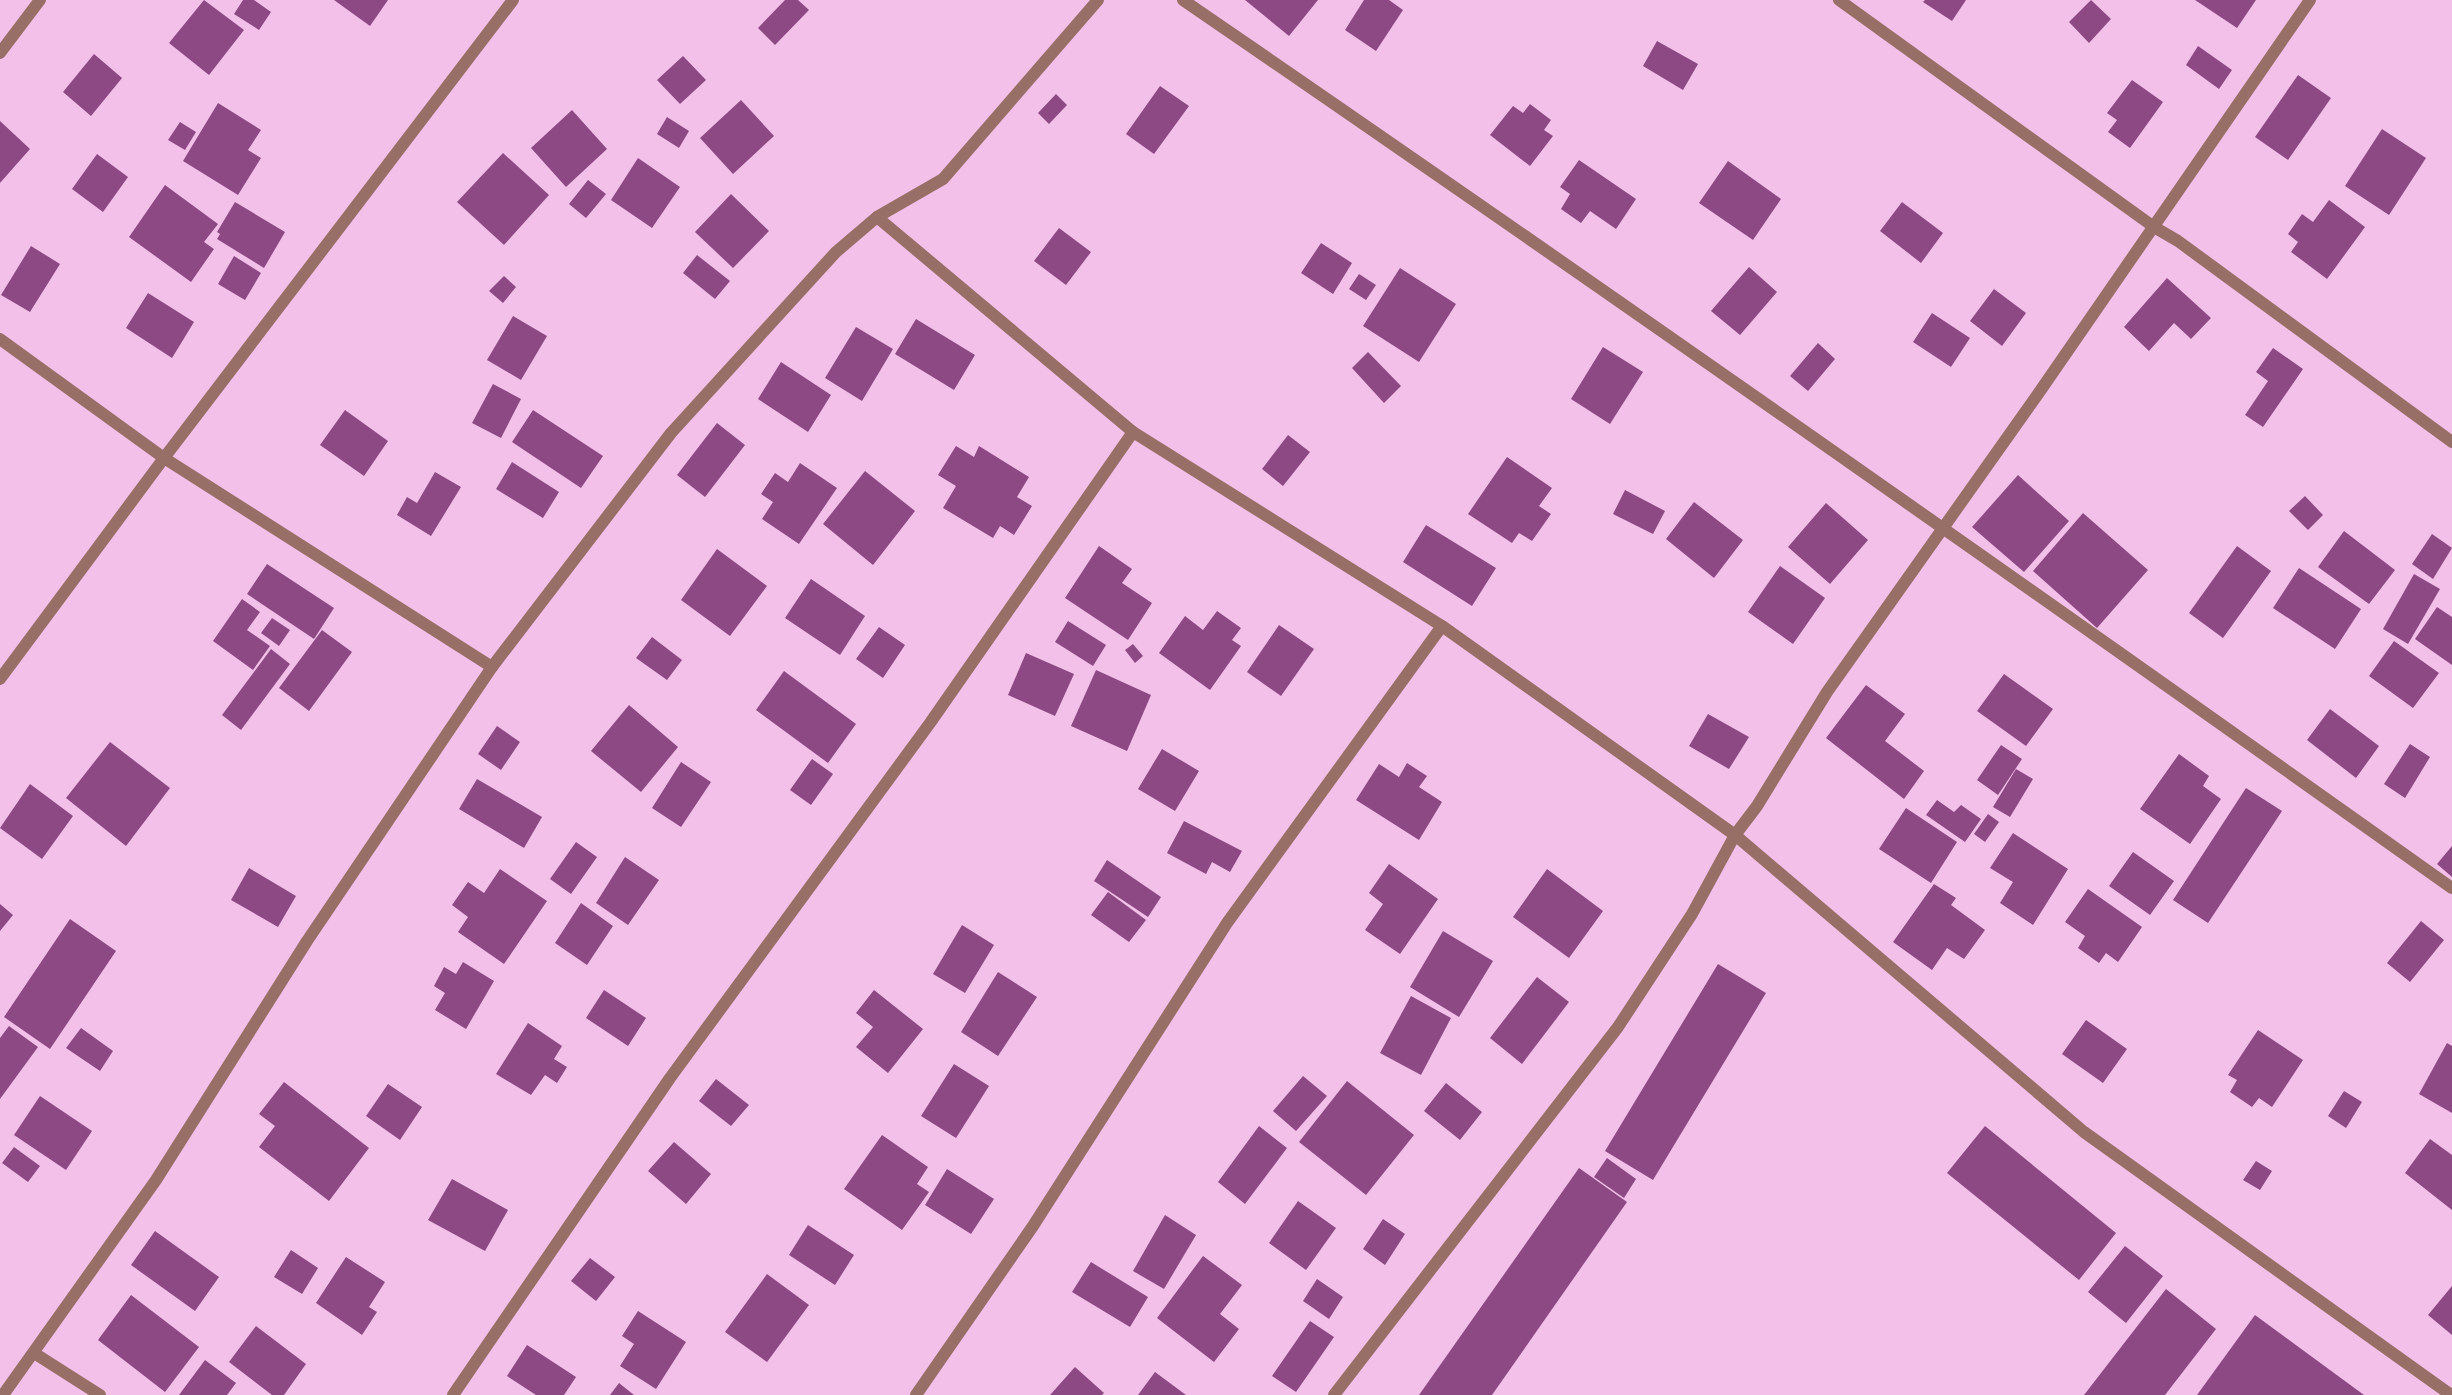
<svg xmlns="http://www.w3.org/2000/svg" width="2452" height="1395" font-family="'Sofia Sans Condensed',sans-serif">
  <rect width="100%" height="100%" fill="#f3c0ea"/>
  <g fill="#8d4984">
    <path d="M204,0L244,30L209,75L169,43Z"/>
    <path d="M243,0H254L271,12L259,30L234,14Z"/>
    <path d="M334,0H388L370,26Z"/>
    <path d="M785,0H798L809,10L775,45L758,28Z"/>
    <path d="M1245,0H1318L1289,36Z"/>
    <path d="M1364,0H1389L1403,10L1376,51L1345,30Z"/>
    <path d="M1925,0H1966L1952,21L1923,2Z"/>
    <path d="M2091,0L2111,19L2089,43L2069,22Z"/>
    <path d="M2195,0H2256L2237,28Z"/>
    <path d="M1657,41L1698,64L1683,90L1643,66Z"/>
    <path d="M2198,46L2232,70L2219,89L2186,65Z"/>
    <path d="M94,54L122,78L91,116L63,92Z"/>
    <path d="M683,56L706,80L680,104L657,80Z"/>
    <path d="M2298,75L2331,98L2288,160L2255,137Z"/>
    <path d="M2132,80L2163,102L2130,148L2108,132L2117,120L2107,113Z"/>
    <path d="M1160,86L1189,106L1154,154L1126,134Z"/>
    <path d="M1056,94L1067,105L1049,124L1038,113Z"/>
    <path d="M741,100L774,136L733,174L700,138Z"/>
    <path d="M218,103L261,130L248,150L261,158L238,195L183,161Z"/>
    <path d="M1530,104L1551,120L1544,130L1553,136L1530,166L1490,135L1513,106L1523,113Z"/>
    <path d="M572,110L607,149L566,187L531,148Z"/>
    <path d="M667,117L689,131L679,148L657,134Z"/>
    <path d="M0,121L30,149L0,183Z"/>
    <path d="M180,122L196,132L185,150L168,140Z"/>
    <path d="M2382,129L2426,158L2389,215L2345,186Z"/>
    <path d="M503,153L549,195L504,245L457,202Z"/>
    <path d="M97,154L128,177L103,212L72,189Z"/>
    <path d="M638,158L680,187L652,228L611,200Z"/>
    <path d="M1579,160L1636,199L1616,229L1590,211L1581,223L1561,209L1570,194L1560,187Z"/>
    <path d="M1728,161L1781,199L1753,240L1699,203Z"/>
    <path d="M588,180L606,194L586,218L569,204Z"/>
    <path d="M165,185L218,224L204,242L214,249L191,282L129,237Z"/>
    <path d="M731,194L769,231L733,268L695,232Z"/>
    <path d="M2329,200L2365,227L2327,279L2291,252L2298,242L2288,234L2302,214L2313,222Z"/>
    <path d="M235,202L285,232L264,268L217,239L220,234L217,232Z"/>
    <path d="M1902,202L1943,233L1921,263L1880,231Z"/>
    <path d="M1059,228L1091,252L1066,285L1034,261Z"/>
    <path d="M1321,243L1352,263L1333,294L1301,273Z"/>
    <path d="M31,246L60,264L30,312L1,295Z"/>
    <path d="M697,255L730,281L715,299L683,273Z"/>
    <path d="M234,256L261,273L245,300L218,284Z"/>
    <path d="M1749,267L1777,292L1740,335L1711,311Z"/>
    <path d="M1400,268L1456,304L1419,362L1363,326Z"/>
    <path d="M1359,274L1376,285L1366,300L1349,289Z"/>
    <path d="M504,276L516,287L503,303L489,291Z"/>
    <path d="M2167,278L2211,318L2191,339L2174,323L2149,351L2124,327Z"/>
    <path d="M1994,289L2026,313L2002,346L1970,321Z"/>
    <path d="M148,293L194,322L172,358L126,328Z"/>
    <path d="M1932,313L1970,338L1951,367L1913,342Z"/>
    <path d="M513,316L547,336L521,380L487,360Z"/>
    <path d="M916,319L975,355L954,390L895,354Z"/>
    <path d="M856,327L893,349L862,401L825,378Z"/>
    <path d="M1818,343L1835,359L1808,391L1790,376Z"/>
    <path d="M1603,347L1643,372L1610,424L1571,399Z"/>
    <path d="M2273,348L2303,369L2263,427L2245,415L2268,381L2256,372Z"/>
    <path d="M1368,352L1401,386L1384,403L1352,368Z"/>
    <path d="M781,362L831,395L808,432L758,399Z"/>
    <path d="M493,384L521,399L501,438L472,423Z"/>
    <path d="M345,410L388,441L364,476L320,445Z"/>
    <path d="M533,410L603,456L581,488L512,442Z"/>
    <path d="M717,423L745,445L705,497L677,475Z"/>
    <path d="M1288,435L1310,452L1283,486L1262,469Z"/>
    <path d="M956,446L974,457L979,446L1029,477L1017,497L1032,506L1014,535L1000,526L993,538L943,508L956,486L938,475Z"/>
    <path d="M1507,457L1552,488L1539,506L1551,514L1532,541L1519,533L1512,543L1468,514Z"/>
    <path d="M512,462L559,492L543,518L496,489Z"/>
    <path d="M800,463L837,488L799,544L762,519L773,502L761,494L775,473L788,482Z"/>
    <path d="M865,471L915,511L873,565L823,524Z"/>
    <path d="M435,472L461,487L431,536L397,515L407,497L417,503Z"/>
    <path d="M2018,475L2069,521L2024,572L1972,527Z"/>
    <path d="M1625,490L1665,511L1653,534L1613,514Z"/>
    <path d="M2305,496L2323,515L2308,530L2289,511Z"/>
    <path d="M1694,502L1743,540L1714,578L1666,539Z"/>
    <path d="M1826,503L1868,540L1830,584L1788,547Z"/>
    <path d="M2083,513L2148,570L2097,628L2033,571Z"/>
    <path d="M1426,525L1496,568L1472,606L1403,562Z"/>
    <path d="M2344,531L2395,570L2369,604L2318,567Z"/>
    <path d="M2432,534L2452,548L2433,579L2412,564Z"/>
    <path d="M1099,546L1132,569L1122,583L1152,603L1128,640L1065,598Z"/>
    <path d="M2237,546L2271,571L2223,638L2189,613Z"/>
    <path d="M717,549L767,586L730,636L681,600Z"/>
    <path d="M267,564L334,608L314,639L247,594Z"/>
    <path d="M1780,566L1825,598L1793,644L1748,612Z"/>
    <path d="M2299,568L2361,609L2335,649L2273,608Z"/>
    <path d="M2414,574L2440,589L2408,644L2383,629Z"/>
    <path d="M811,579L865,616L840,655L785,618Z"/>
    <path d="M242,599L260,612L247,630L270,646L253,670L213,641Z"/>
    <path d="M2437,607L2452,617V665L2415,639Z"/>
    <path d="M1217,611L1241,628L1232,640L1241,646L1210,690L1159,653L1185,616L1203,630Z"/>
    <path d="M272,618L290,630L279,646L261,633Z"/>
    <path d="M1068,621L1106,645L1093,666L1055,642Z"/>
    <path d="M1279,625L1314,649L1281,696L1247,672Z"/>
    <path d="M879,627L905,645L883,678L856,659Z"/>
    <path d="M322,630L352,652L309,711L279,688Z"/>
    <path d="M652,637L682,660L667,680L636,658Z"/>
    <path d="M2394,641L2439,673L2413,708L2369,676Z"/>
    <path d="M1133,644L1143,656L1135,663L1125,650Z"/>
    <path d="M271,649L290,664L241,730L222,715Z"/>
    <path d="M1026,653L1074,674L1055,716L1008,695Z"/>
    <path d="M1096,670L1151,695L1127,751L1071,726Z"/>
    <path d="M784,671L856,724L828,763L756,710Z"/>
    <path d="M2004,674L2053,709L2026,746L1977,711Z"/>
    <path d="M1866,685L1905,714L1885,741L1924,771L1904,799L1826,738Z"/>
    <path d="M629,705L678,747L641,792L591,751Z"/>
    <path d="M2330,709L2379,746L2356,778L2307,740Z"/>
    <path d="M1708,714L1749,737L1729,769L1689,746Z"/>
    <path d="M497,726L520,742L501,770L478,754Z"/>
    <path d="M110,742L170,788L126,846L66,798Z"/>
    <path d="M2410,744L2430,757L2405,798L2384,784Z"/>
    <path d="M2001,745L2022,759L1998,795L1977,780Z"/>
    <path d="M1162,749L1199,771L1175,811L1138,789Z"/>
    <path d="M2179,754L2209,776L2203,786L2221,799L2190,844L2140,809Z"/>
    <path d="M812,759L833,774L811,805L790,790Z"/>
    <path d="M681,762L711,782L681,827L652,808Z"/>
    <path d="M1407,763L1427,776L1419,787L1442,802L1419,840L1356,800L1379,764L1399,777Z"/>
    <path d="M2016,769L2033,779L2010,817L1993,807Z"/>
    <path d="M477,779L542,817L524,848L459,809Z"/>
    <path d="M30,784L73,816L42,859L0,828Z"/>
    <path d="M2246,788L2282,811L2208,923L2173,900Z"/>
    <path d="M1937,800L1954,812L1961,805L1981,819L1965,842L1926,815Z"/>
    <path d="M1906,808L1957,842L1931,883L1879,849Z"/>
    <path d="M1988,814L1999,822L1985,842L1974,834Z"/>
    <path d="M1184,821L1242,851L1230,872L1212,862L1206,874L1167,853Z"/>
    <path d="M2013,833L2068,869L2033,925L2000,903L2013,882L1990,868Z"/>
    <path d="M576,842L597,857L571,894L550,879Z"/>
    <path d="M2452,846V877L2437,864Z"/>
    <path d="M2133,852L2174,881L2150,915L2109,886Z"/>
    <path d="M625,857L659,880L628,925L596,903Z"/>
    <path d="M1107,860L1161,897L1148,917L1094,881Z"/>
    <path d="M1389,864L1438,899L1400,954L1365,930L1383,904L1369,893Z"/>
    <path d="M249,868L296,896L278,927L231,900Z"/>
    <path d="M500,869L547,901L504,964L458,932L468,917L452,905L468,882L484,893Z"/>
    <path d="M1547,869L1603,911L1569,958L1513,917Z"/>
    <path d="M1934,884L1956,898L1951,905L1985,930L1964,959L1947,948L1932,970L1893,942Z"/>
    <path d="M2088,889L2142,927L2118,962L2106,953L2099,963L2078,948L2085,936L2065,922Z"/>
    <path d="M1108,892L1146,920L1129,942L1091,915Z"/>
    <path d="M581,903L613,926L587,965L555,943Z"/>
    <path d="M0,904L13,915L0,931Z"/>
    <path d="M70,919L116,951L50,1049L4,1017Z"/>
    <path d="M2421,921L2444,940L2410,982L2387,963Z"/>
    <path d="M962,925L994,945L965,993L933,974Z"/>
    <path d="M1443,931L1493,961L1459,1017L1410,987Z"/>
    <path d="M463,962L494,981L466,1029L435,1010L445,993L434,986L444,967L456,974Z"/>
    <path d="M1718,964L1766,993L1653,1180L1605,1151Z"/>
    <path d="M998,972L1037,997L998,1056L961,1032Z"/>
    <path d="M1537,977L1569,1002L1522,1064L1490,1038Z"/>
    <path d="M604,990L646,1018L628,1046L586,1018Z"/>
    <path d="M874,990L923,1029L888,1073L856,1047L873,1027L856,1013Z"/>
    <path d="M1411,996L1451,1018L1421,1075L1380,1053Z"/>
    <path d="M2086,1020L2127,1049L2103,1083L2062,1054Z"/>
    <path d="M528,1023L562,1046L554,1059L567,1067L557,1083L545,1075L531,1095L496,1074Z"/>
    <path d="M9,1026L38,1047L0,1099V1038Z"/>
    <path d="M81,1028L113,1051L100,1071L66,1048Z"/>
    <path d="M2258,1030L2303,1060L2272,1107L2259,1098L2252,1107L2230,1092L2237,1080L2228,1075Z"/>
    <path d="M2447,1043L2452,1046V1113L2419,1094Z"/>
    <path d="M954,1064L989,1086L956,1138L921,1116Z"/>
    <path d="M1303,1076L1327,1096L1296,1131L1273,1111Z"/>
    <path d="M716,1079L749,1105L731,1126L699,1101Z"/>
    <path d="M1347,1081L1414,1135L1366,1195L1299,1142Z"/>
    <path d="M284,1082L369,1148L329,1201L259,1147L275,1126L259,1114Z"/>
    <path d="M1446,1083L1482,1112L1460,1140L1424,1111Z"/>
    <path d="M388,1084L422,1107L400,1140L366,1116Z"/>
    <path d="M2344,1091L2362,1102L2346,1128L2328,1116Z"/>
    <path d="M40,1096L92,1131L66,1170L14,1135Z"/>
    <path d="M1259,1126L1287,1148L1245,1204L1218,1182Z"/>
    <path d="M1985,1126L2116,1233L2079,1280L1947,1173Z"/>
    <path d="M882,1135L928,1167L917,1184L929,1192L902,1230L844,1189Z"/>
    <path d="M2430,1139L2452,1155V1210L2405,1173Z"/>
    <path d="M674,1142L711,1174L686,1204L648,1171Z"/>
    <path d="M14,1147L40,1166L28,1182L2,1163Z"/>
    <path d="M1607,1158L1636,1179L1624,1198L1594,1177Z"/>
    <path d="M2256,1161L2272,1171L2260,1190L2243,1180Z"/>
    <path d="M1579,1168L1627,1202L1492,1395H1419Z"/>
    <path d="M947,1169L994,1199L971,1234L925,1205Z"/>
    <path d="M452,1179L508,1210L485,1251L428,1220Z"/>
    <path d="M1298,1201L1336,1228L1306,1270L1269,1243Z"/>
    <path d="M1165,1215L1196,1235L1164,1289L1133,1271Z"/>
    <path d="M1383,1219L1405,1234L1385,1265L1363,1249Z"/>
    <path d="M808,1225L854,1255L835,1285L789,1255Z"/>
    <path d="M155,1231L219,1277L195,1311L131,1265Z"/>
    <path d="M2125,1246L2163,1276L2126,1323L2088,1292Z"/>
    <path d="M291,1250L318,1268L302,1294L274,1277Z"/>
    <path d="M1203,1256L1242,1285L1220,1314L1239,1329L1214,1362L1157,1318Z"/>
    <path d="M346,1257L385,1282L369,1307L377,1312L362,1335L316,1303Z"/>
    <path d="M590,1258L615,1277L596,1301L571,1281Z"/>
    <path d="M1091,1262L1148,1297L1130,1327L1072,1292Z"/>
    <path d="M767,1274L809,1305L767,1362L725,1332Z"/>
    <path d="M1317,1279L1343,1297L1329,1319L1303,1301Z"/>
    <path d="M2452,1286V1335L2428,1315Z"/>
    <path d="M2166,1289L2216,1329L2165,1395H2084Z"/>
    <path d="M131,1295L199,1347L165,1392L98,1340Z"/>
    <path d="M638,1311L686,1342L656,1389L620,1366L634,1344L622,1336Z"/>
    <path d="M2255,1315L2364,1395H2197Z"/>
    <path d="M1310,1321L1334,1337L1296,1392L1272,1376Z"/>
    <path d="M256,1326L306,1364L284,1395H272L229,1362Z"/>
    <path d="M527,1345L576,1377L564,1395H536L507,1376Z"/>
    <path d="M205,1360L236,1383L227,1395H179Z"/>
    <path d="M1075,1367L1104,1393L1102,1395H1050Z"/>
    <path d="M1155,1372L1186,1395H1138Z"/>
    <path d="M619,1383L634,1395H610Z"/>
  </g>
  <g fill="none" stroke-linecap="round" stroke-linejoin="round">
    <g stroke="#986f66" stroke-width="12">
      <path d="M1183,0C1609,292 2031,589 2452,888"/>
      <path d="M1839,0L2154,227L2178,241L2452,442"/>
      <path d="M0,53L40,0"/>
      <path d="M877,217L1133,432L1442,626L1735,835L2084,1132L2451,1395"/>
      <path d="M0,339L164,458L492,667"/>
      <path d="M0,679L164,458L513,0"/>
      <path d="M34,1353L100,1395"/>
      <path d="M3,1395L156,1180L307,941L492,667L671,433L836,252L877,217L943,179L1098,0"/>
      <path d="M453,1395L670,1078L930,723L1133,432"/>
      <path d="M916,1395L1033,1226L1227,923L1442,626"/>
      <path d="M1334,1395L1618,1027L1692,914L1735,835L1757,806L1827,692L2038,394L2310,0"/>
    </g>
  </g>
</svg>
